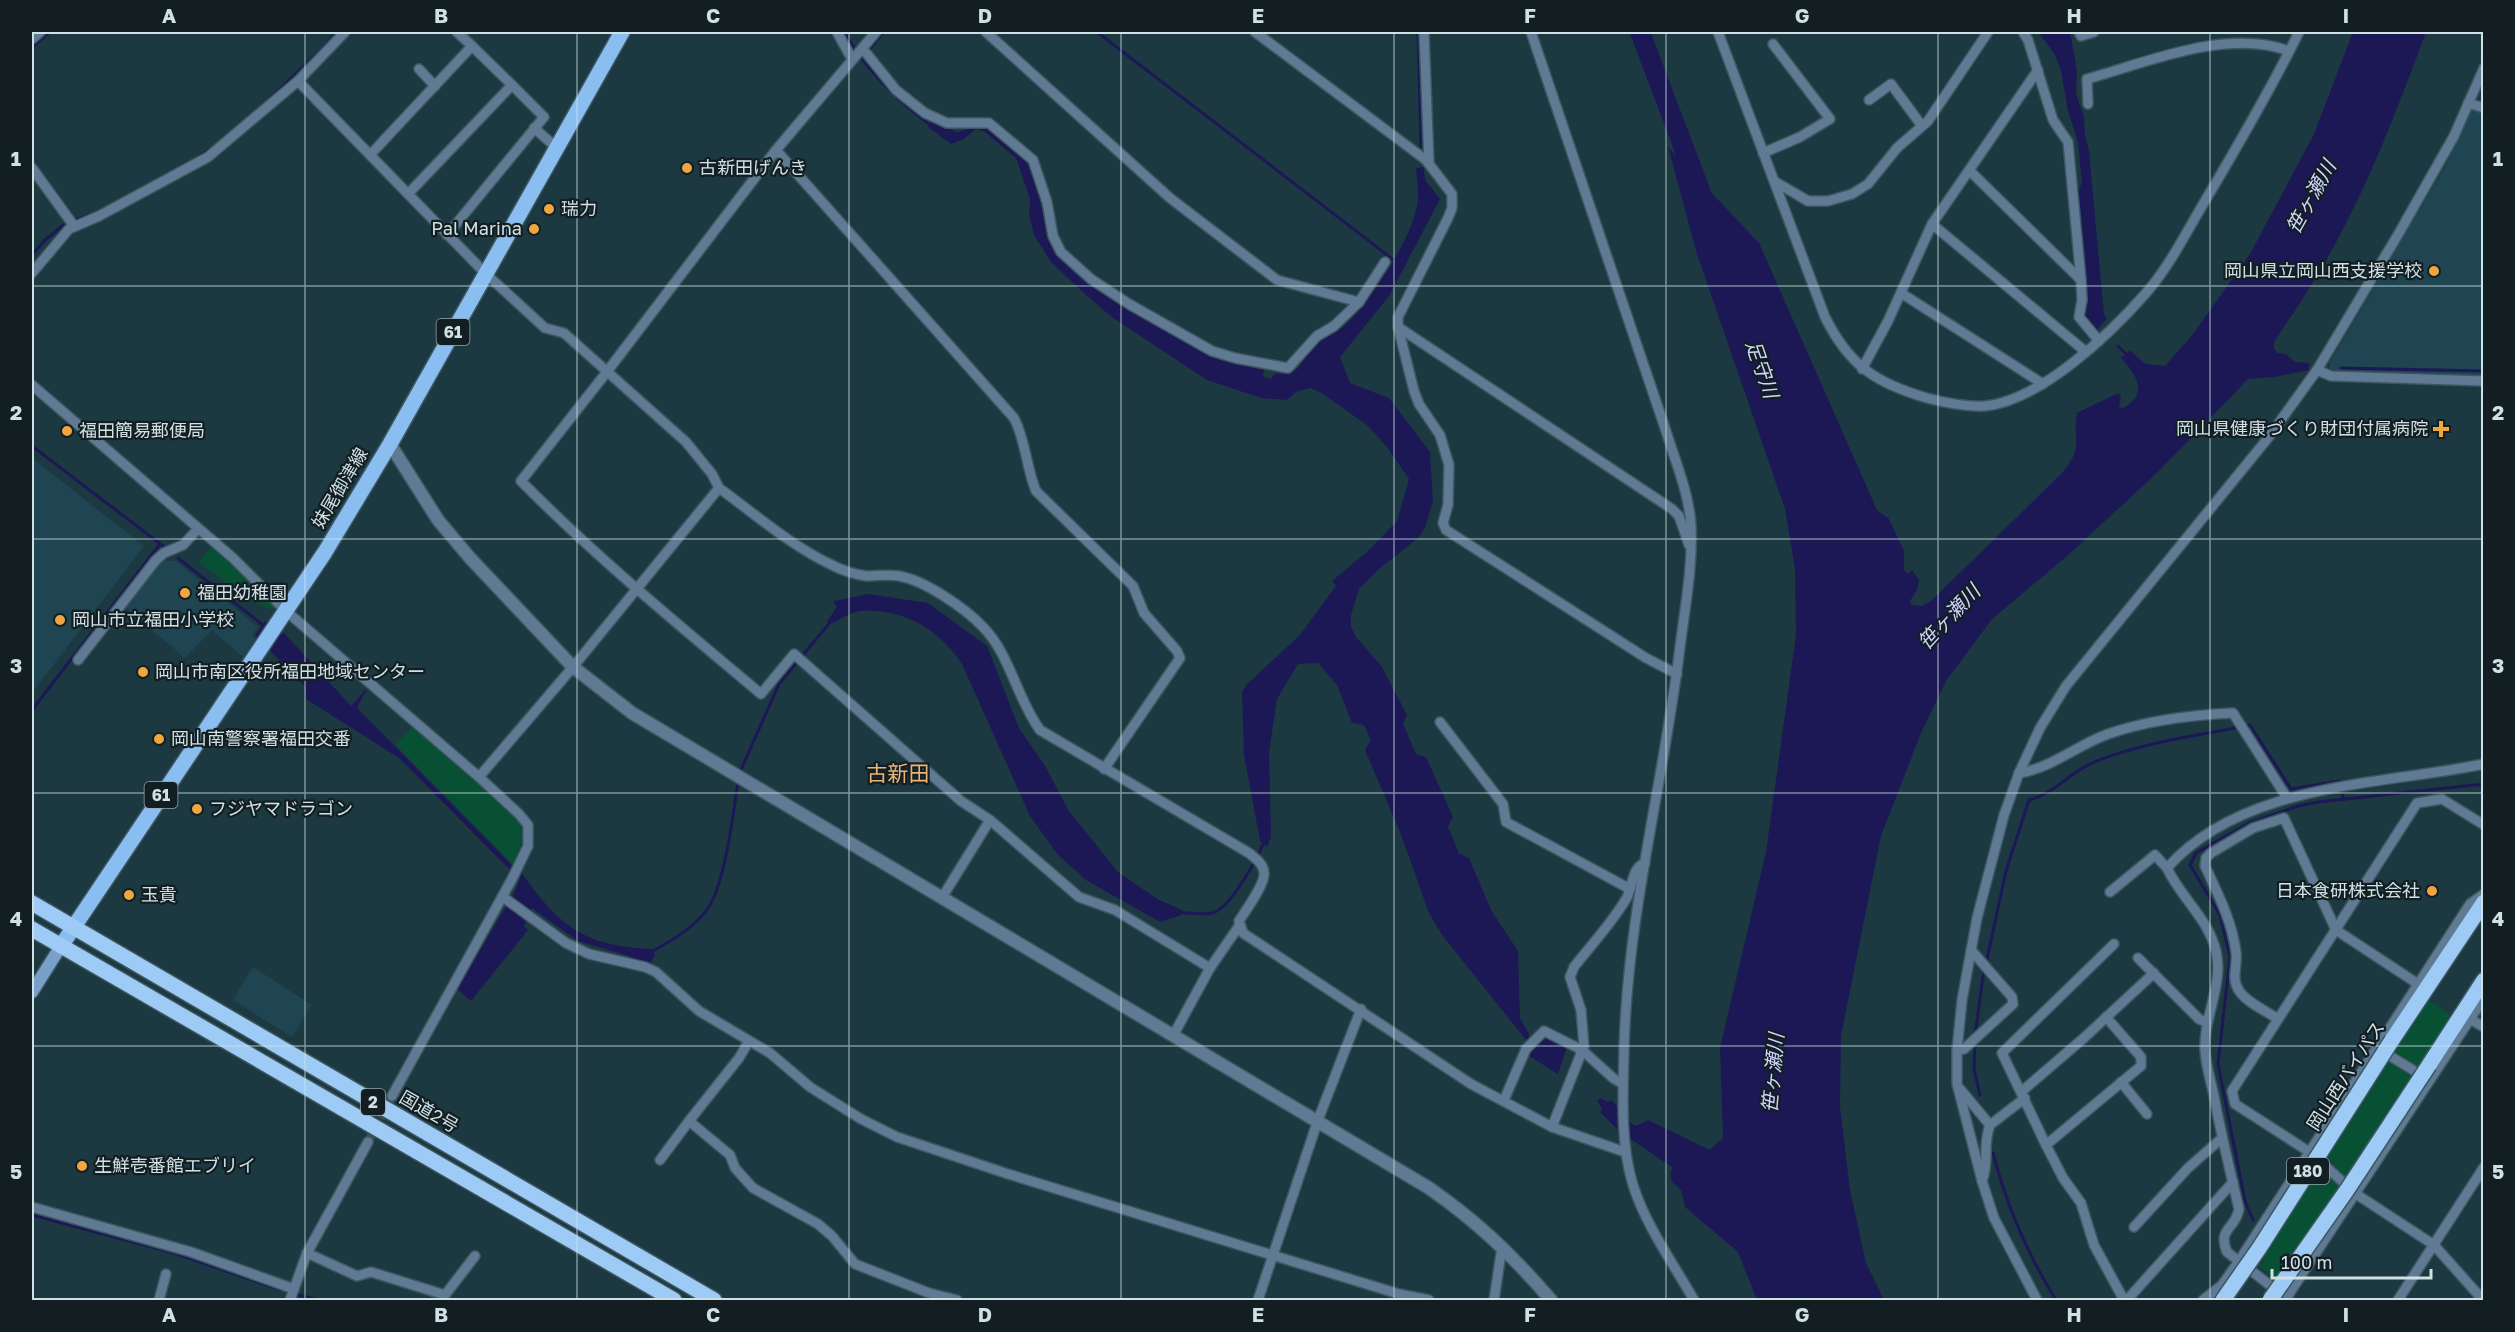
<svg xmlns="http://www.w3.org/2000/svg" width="2515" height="1332" font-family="'Golos Text','Noto Sans JP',sans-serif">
  <rect width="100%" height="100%" fill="#1c3942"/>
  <g fill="#1e4551">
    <path d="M2471,109L2483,114V376L2330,373V362L2444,168Z"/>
    <path d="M32,458L144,546L32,693Z"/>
    <path d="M162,561H176L258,627L252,636L256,639L243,657L212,630L185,658L125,607Z"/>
    <path d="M253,967L312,1005L292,1037L233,1000Z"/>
  </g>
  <g fill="#075033">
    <path d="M212,547L233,563L275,605L273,610L248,600L202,564L198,563Z"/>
    <path d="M413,726L518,821C525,836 520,850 513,864L396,745Z"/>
    <path d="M2427,999L2452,1016L2418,1067L2394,1051Z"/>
    <path d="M2388,1061L2412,1077L2347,1180L2329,1158L2325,1159Z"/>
    <path d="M2319,1169L2340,1188L2277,1280L2258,1265L2265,1261L2262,1256Z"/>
  </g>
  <g fill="#1c1856">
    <path d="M2038,32H2070L2077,71L2076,94L2084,117L2085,135L2089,151L2104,314L2107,318L2098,329H2092L2083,318L2088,302L2078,190L2082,183L2078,142L2068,111L2061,71L2054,53Z"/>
    <path d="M2353,32H2426C2395,115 2363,201 2316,277C2303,299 2288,321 2274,342V349L2278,353L2286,354L2295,362L2309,363V370L2275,377L2248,379L2157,473L2067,556L1992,619L1946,681L1921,733L1881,836L1841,1036L1840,1107L1850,1190L1866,1263L1884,1300H1757L1738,1252L1685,1207L1681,1190L1672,1182L1670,1173L1673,1168L1619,1131L1600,1112L1602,1109L1597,1101L1600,1098L1608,1102L1611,1100C1620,1107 1626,1122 1636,1126L1648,1120L1710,1150L1723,1138L1720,1048L1766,852L1796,635L1795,569L1785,509L1697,254L1668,147L1759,243L1877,510L1889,519L1904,551V570L1908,574L1912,570L1919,580L1917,590L1910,601L1912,605L1921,606L1931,601L2062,473C2085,445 2072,442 2077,413L2118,393L2121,396L2119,407L2123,408C2149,394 2137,375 2121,358L2130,350L2145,364L2165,366L2193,334L2250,254L2314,134Z"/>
    <path d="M931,122L957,132L983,125L992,129L1033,165L1047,232L1061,260L1084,277L1197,348L1217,359L1264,370L1263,377L1271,379L1275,373C1304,379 1299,356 1319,341C1326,336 1336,333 1343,327C1368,304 1409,243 1416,210C1420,197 1417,181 1416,168L1424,167L1425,180L1440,199L1389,296L1340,357L1350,383L1389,398L1430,452L1433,501L1425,528L1418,538L1379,569L1359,589L1351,615V627L1356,637L1382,667L1407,715L1403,724L1416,754L1426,757L1453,817L1448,827L1459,853L1469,858L1491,910L1518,951L1520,1018L1529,1034L1528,1040H1526L1442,935L1429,913L1400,832L1365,750L1371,740L1364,725L1352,723L1337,685L1318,663L1298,664L1277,699L1269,752L1271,837L1267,847L1260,841L1244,755L1242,692L1246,685L1299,636L1336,586L1332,581L1369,550L1397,521L1409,479L1387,447L1367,425L1320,392L1310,388L1296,392L1287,400L1261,398L1207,380L1113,318L1086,295L1051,262L1034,235L1029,214L1030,199L1016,158L985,132L976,129L964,139L951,144L928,127Z"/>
    <path d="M868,594L928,603L987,646L1019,728L1045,766L1069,811L1118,872L1159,900L1182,910V915L1160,922L1086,880L1058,855L1030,816L962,664C943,636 918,617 884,612C875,611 865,609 856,612C848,614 839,620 831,624L827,621L837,607L833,602L835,601Z"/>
    <path d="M265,621L281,634L284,633L351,706L368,687L357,708L512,865L510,870L399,758L306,699V687L255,636Z"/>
    <path d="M522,873C559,927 585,946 652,949L655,955L649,966L629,956L578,941L532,908L524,926L528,930L471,1001L457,989L514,893Z"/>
    <path d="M1544,1036L1567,1047L1558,1074L1529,1056L1533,1047Z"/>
  </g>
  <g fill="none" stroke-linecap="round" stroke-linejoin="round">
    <g stroke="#1c1856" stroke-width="3">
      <path d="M844,32C865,68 898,102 932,126"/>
      <path d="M1097,32L1395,261"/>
      <path d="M1418,32L1421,147"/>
      <path d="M32,47L50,32"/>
      <path d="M868,51L883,32"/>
      <path d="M262,106L322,49L337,32"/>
      <path d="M194,160L213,147"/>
      <path d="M112,204L183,166"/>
      <path d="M32,255L45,240L66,223L90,215"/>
      <path d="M2118,346L2127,355"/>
      <path d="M2341,368L2484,371"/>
      <path d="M32,446L163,546"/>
      <path d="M178,558L264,626"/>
      <path d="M32,710L160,544"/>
      <path d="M740,772L779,684L832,620"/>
      <path d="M1179,912C1188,913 1203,915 1212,913C1230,909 1257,859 1264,842"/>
      <path d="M651,952C671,941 692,929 706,911C725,887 733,814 738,782"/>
      <path d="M1986,964L2006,871L2029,800C2054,794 2069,773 2092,763C2141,742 2198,736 2250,725L2291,789L2340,781L2343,799"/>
      <path d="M1975,1035L1984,970"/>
      <path d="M1975,1042L1974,1069L1980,1095"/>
      <path d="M1993,1153C2006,1204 2028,1255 2056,1300"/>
      <path d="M32,1215L174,1253L281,1290"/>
      <path d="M2253,1220L2245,1201L2218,1064L2230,957L2220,915L2190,865L2196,853L2249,823L2298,806L2318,802L2484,784"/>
      <path d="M298,1295L319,1300"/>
    </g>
    <path stroke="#1c1856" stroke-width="20" d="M1640,32L1704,201"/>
    <path stroke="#37525b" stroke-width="9" stroke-dasharray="9 4.5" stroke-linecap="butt" d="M368,1142L392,1096"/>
    <g stroke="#3c5760" stroke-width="12">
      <g id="minor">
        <path d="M457,32L472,46"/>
        <path d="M837,32L852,59"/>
        <path d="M876,32L776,150L606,373L521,481C596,557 679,625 761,694L794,654L961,801L990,820L1079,897L1115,910L1210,968"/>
        <path d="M986,32L1170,198L1277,280L1359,302"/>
        <path d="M1255,32L1426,160L1452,194V208L1448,218L1398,317V327L1414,391L1419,404L1440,435L1449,465L1448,505L1443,523L1446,530L1646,658L1677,674"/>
        <path d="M1424,32L1429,163"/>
        <path d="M1531,32L1667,434C1676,463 1689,494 1691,525C1693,566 1685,607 1680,647C1664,781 1627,914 1624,1050C1623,1093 1620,1143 1633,1185C1646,1226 1673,1263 1694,1300"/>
        <path d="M1718,32L1825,317C1849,365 1875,383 1927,398C1946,403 1966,407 1985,406C2040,401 2111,333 2146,293C2168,268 2185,235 2202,206C2236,149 2270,91 2299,32"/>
        <path d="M2023,32L2028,40L2053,120L2068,142L2081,280L2082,300L2079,317L2099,341"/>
        <path d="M2079,32L2081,36L2094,32"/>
        <path d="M32,39L40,32"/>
        <path d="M863,49L896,90L925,113L947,123H989L1033,160L1047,202L1053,236L1061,252L1091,279L1129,304L1212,351L1235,358L1288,368L1317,336L1334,326L1359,302L1385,262"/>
        <path d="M419,69L435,86"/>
        <path d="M298,81L486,274L545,328L564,333L686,442L712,474L719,488C755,514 791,546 832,565C841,570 856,575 867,576C877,576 888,574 899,576C924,580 965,608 983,627C1010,654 1017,699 1040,730L1249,853C1255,858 1263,863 1264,872C1266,883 1246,910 1239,921L1243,933L1471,1084L1552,1127L1625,1152"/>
        <path d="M1869,100L1891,84L1922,126"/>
        <path d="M2468,103L2484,108"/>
        <path d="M2088,104L2087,79C2148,62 2226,28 2289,51"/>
        <path d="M534,128L557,148"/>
        <path d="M776,150L1014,418C1026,441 1026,467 1036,491L1133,586L1144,613L1177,651L1180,658L1104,769"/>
        <path d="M1763,153L1800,137L1830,119L1773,44"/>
        <path d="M370,155L472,46L512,85L408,194"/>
        <path d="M32,168L74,226"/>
        <path d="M1970,171L2081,280"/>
        <path d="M1774,181L1808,201H1828L1852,194L1868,184L1897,148L1928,121L1988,32"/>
        <path d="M1932,224L2086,352"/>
        <path d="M447,235L544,117L512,85"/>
        <path d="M32,273L69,229L99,216L208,157L298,81L345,32"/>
        <path d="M1901,293L2043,384"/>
        <path d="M1398,327L1672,509L1679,516L1689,545"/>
        <path d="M1862,369L1888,321L1932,224L2038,70"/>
        <path d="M2317,370L2331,376L2484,381"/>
        <path d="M32,385L233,558L286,611L479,777L519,814L528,825V846L512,879L392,1096"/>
        <path d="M78,660L156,560L164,553L183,545L198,529"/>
        <path d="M1440,722L1503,804L1506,822L1630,889"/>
        <path d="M2019,773C2052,768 2077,745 2108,734C2148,720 2191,715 2233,713L2287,798"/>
        <path d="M479,777L573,667L719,488"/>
        <path d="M2110,892L2155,855L2167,868"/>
        <path d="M943,896L990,820"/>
        <path d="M503,897L566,943L589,954L645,967L656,972L699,1011L770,1053L810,1087L861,1119L897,1137L1008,1174L1399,1294L1429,1300"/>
        <path d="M2114,944L2002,1053L2046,1145L2063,1178L2081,1203L2094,1245L2124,1300"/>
        <path d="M2138,958L2199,1019L2206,1022"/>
        <path d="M2278,1019C2266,1011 2248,1003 2240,992C2230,979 2238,967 2236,952C2232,921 2218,894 2205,866L2206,858L2211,853L2253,828L2284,818L2336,930L2418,984"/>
        <path d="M2470,1019L2484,1027"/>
        <path d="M1174,1034L1210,968L1239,926"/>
        <path d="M749,1041L739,1058L689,1121L730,1155L735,1168L753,1188L818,1224L832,1236L855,1264L929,1293L957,1300"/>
        <path d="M1957,1050L1964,1049L2013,1004L2012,997L1971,950"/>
        <path d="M2382,1051L2426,1078"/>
        <path d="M2121,1082L2147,1114"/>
        <path d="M1960,1089L1990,1125C1982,1145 1990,1161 1982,1181"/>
        <path d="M2021,1092L2085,1037L2154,973"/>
        <path d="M1504,1100L1526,1049L1544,1031L1582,1050L1613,1078L1623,1084"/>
        <path d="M1990,1125L2025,1098"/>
        <path d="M1552,1127L1584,1046L1581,1010L1570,977L1574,967C1591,945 1612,923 1626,899C1633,888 1631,868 1645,863"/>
        <path d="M2046,1145L2141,1066V1057L2106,1017"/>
        <path d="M660,1160L689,1121"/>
        <path d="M32,1207L191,1252L294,1289"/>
        <path d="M2134,1227L2188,1168L2222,1138"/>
        <path d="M307,1253L357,1276L371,1272L445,1295L475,1256"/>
        <path d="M159,1300L166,1274"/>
        <path d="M290,1300L307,1253L368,1142"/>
        <path d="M1258,1300L1318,1120L1361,1009"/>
        <path d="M1494,1300L1502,1247"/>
        <path d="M2037,1300L1994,1218L1982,1181L1957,1084V1050L1962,1000L1977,918L2004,815L2019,773L2040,728L2066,686L2268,438L2317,370L2399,233L2454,136L2484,68"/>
        <path d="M2127,1300L2233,1182"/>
        <path d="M2203,1300L2222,1285L2239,1261L2470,904L2484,894"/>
        <path d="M2285,1300L2484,998"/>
        <path d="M2289,1300L2227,1252C2217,1228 2236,1229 2239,1209C2230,1171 2221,1134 2214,1096C2211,1082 2206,1066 2205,1051C2203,1017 2224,985 2216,951C2208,918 2181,898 2167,868C2242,783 2380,785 2484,764"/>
        <path d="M2398,1300L2484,1167"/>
        <path d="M2483,1300L2434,1245L2356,1194L2311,1153L2235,1104L2232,1091L2417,803L2442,799L2484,825"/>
      </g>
    </g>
    <g stroke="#3c5760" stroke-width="15">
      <path id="tertiary" d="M390,444L438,520L470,558L573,667L632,713L1429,1188C1478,1222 1513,1256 1551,1300"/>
    </g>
    <g stroke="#3c5760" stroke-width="15">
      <path id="secondary" d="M32,992L61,946"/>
    </g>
    <g stroke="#3c5760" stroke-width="18">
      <path id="primary" d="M61,946L325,552L390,444L622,32"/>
    </g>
    <g stroke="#3c5760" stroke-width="18">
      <g id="trunk">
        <path d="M32,903L714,1300"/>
        <path d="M32,929L674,1300"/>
        <path d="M2392,1040L2484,902"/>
        <path d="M2429,1065L2484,980"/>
      </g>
    </g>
    <use href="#minor" stroke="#617a93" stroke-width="9"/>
    <use href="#tertiary" stroke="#617a93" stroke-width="12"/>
    <use href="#secondary" stroke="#79a0c8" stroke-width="12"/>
    <use href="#primary" stroke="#8abef1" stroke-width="15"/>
    <use href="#trunk" stroke="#9ecaf6" stroke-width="15"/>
    <g stroke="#3c5760" stroke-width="18" stroke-linecap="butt">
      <g id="trunk-bridge">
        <path d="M2223,1300L2260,1247L2392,1040"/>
        <path d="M2270,1300L2347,1190L2429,1065"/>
      </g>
    </g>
    <use href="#trunk-bridge" stroke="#9ecaf6" stroke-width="15"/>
  </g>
  <path fill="none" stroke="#d0e1e6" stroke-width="1.5" stroke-opacity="0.55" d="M305,32V1300M577,32V1300M849,32V1300M1121,32V1300M1394,32V1300M1666,32V1300M1938,32V1300M2210,32V1300M32,286H2484M32,539H2484M32,793H2484M32,1046H2484"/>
  <g fill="#f0a63f" stroke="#121e22" stroke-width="2">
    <circle cx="687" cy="168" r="6"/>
    <circle cx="549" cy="209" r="6"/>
    <circle cx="534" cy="229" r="6"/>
    <circle cx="2434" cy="271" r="6"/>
    <path d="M2438 420h6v6h6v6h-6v6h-6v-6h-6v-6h6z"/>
    <circle cx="67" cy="431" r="6"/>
    <circle cx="185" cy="593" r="6"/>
    <circle cx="60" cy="620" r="6"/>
    <circle cx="143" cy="672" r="6"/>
    <circle cx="159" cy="739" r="6"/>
    <circle cx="197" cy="809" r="6"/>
    <circle cx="2432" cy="891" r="6"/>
    <circle cx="129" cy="895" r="6"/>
    <circle cx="82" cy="1166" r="6"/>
  </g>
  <g text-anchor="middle" stroke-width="4.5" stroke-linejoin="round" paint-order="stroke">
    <g fill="#121e22" stroke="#97a6ab" stroke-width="1.5">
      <rect x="436.5" y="319" width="33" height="26" rx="4.5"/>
      <rect x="144.5" y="782" width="33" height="26" rx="4.5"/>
      <rect x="361" y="1089" width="24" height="26" rx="4.5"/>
      <rect x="2287" y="1158" width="42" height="26" rx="4.5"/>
    </g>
    <g font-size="16" font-weight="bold" fill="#d0e1e6">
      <text x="453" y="338">61</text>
      <text x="161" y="801">61</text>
      <text x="373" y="1108">2</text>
      <text x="2308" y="1177">180</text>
    </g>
    <g font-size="18" fill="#d0e1e6" stroke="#121e22" text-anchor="start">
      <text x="699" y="174">古新田げんき</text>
      <text x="561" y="215">瑞力</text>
      <text x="522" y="235" text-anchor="end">Pal Marina</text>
      <text x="2422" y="277" text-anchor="end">岡山県立岡山西支援学校</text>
      <text x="2428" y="435" text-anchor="end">岡山県健康づくり財団付属病院</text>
      <text x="79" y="437">福田簡易郵便局</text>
      <text x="197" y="599">福田幼稚園</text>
      <text x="72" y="626">岡山市立福田小学校</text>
      <text x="155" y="678">岡山市南区役所福田地域センター</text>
      <text x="171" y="745">岡山南警察署福田交番</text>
      <text x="209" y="815">フジヤマドラゴン</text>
      <text x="2420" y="897" text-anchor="end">日本食研株式会社</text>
      <text x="141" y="901">玉貴</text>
      <text x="94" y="1172">生鮮壱番館エブリイ</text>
    </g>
    <g font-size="18" fill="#d0e1e6" stroke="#121e22">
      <text transform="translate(340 488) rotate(-59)" y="6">妹尾御津線</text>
      <text transform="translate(2346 1076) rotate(-57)" y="6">岡山西バイパス</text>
      <text transform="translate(429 1112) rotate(30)" y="6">国道2号</text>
    </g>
    <g font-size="20" font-style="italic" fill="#cfd5fc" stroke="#121e22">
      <text transform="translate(2311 197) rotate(-61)" y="7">笹ヶ瀬川</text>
      <text transform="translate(1762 369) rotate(71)" y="7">足守川</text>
      <text transform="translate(1949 617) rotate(-47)" y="7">笹ヶ瀬川</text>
      <text transform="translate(1773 1073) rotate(-85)" y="7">笹ヶ瀬川</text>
    </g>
    <g font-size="21" fill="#e9b577" stroke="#121e22">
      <text x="898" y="781">古新田</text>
    </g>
  </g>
  <rect width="2515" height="1332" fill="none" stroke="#121e22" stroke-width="66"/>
  <path d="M2272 1269v9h159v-9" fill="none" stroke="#d0e1e6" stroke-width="3"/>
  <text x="2281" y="1269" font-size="18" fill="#d0e1e6" stroke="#121e22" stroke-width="4.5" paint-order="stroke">100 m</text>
  <rect x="33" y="33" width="2449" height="1266" fill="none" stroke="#d0e1e6" stroke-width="2"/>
  <g font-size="20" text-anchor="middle" font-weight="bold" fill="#d0e1e6">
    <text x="169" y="23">A</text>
    <text x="441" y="23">B</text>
    <text x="713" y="23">C</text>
    <text x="985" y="23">D</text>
    <text x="1258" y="23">E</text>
    <text x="1530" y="23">F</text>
    <text x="1802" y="23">G</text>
    <text x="2074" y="23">H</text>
    <text x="2346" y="23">I</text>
    <text x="16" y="166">1</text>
    <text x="2498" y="166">1</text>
    <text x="16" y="420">2</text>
    <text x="2498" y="420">2</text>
    <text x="16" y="673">3</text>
    <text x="2498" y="673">3</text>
    <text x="16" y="926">4</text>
    <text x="2498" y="926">4</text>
    <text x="16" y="1179">5</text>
    <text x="2498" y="1179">5</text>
    <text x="169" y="1322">A</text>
    <text x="441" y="1322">B</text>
    <text x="713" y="1322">C</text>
    <text x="985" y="1322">D</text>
    <text x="1258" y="1322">E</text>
    <text x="1530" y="1322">F</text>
    <text x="1802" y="1322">G</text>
    <text x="2074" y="1322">H</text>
    <text x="2346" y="1322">I</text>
  </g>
</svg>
